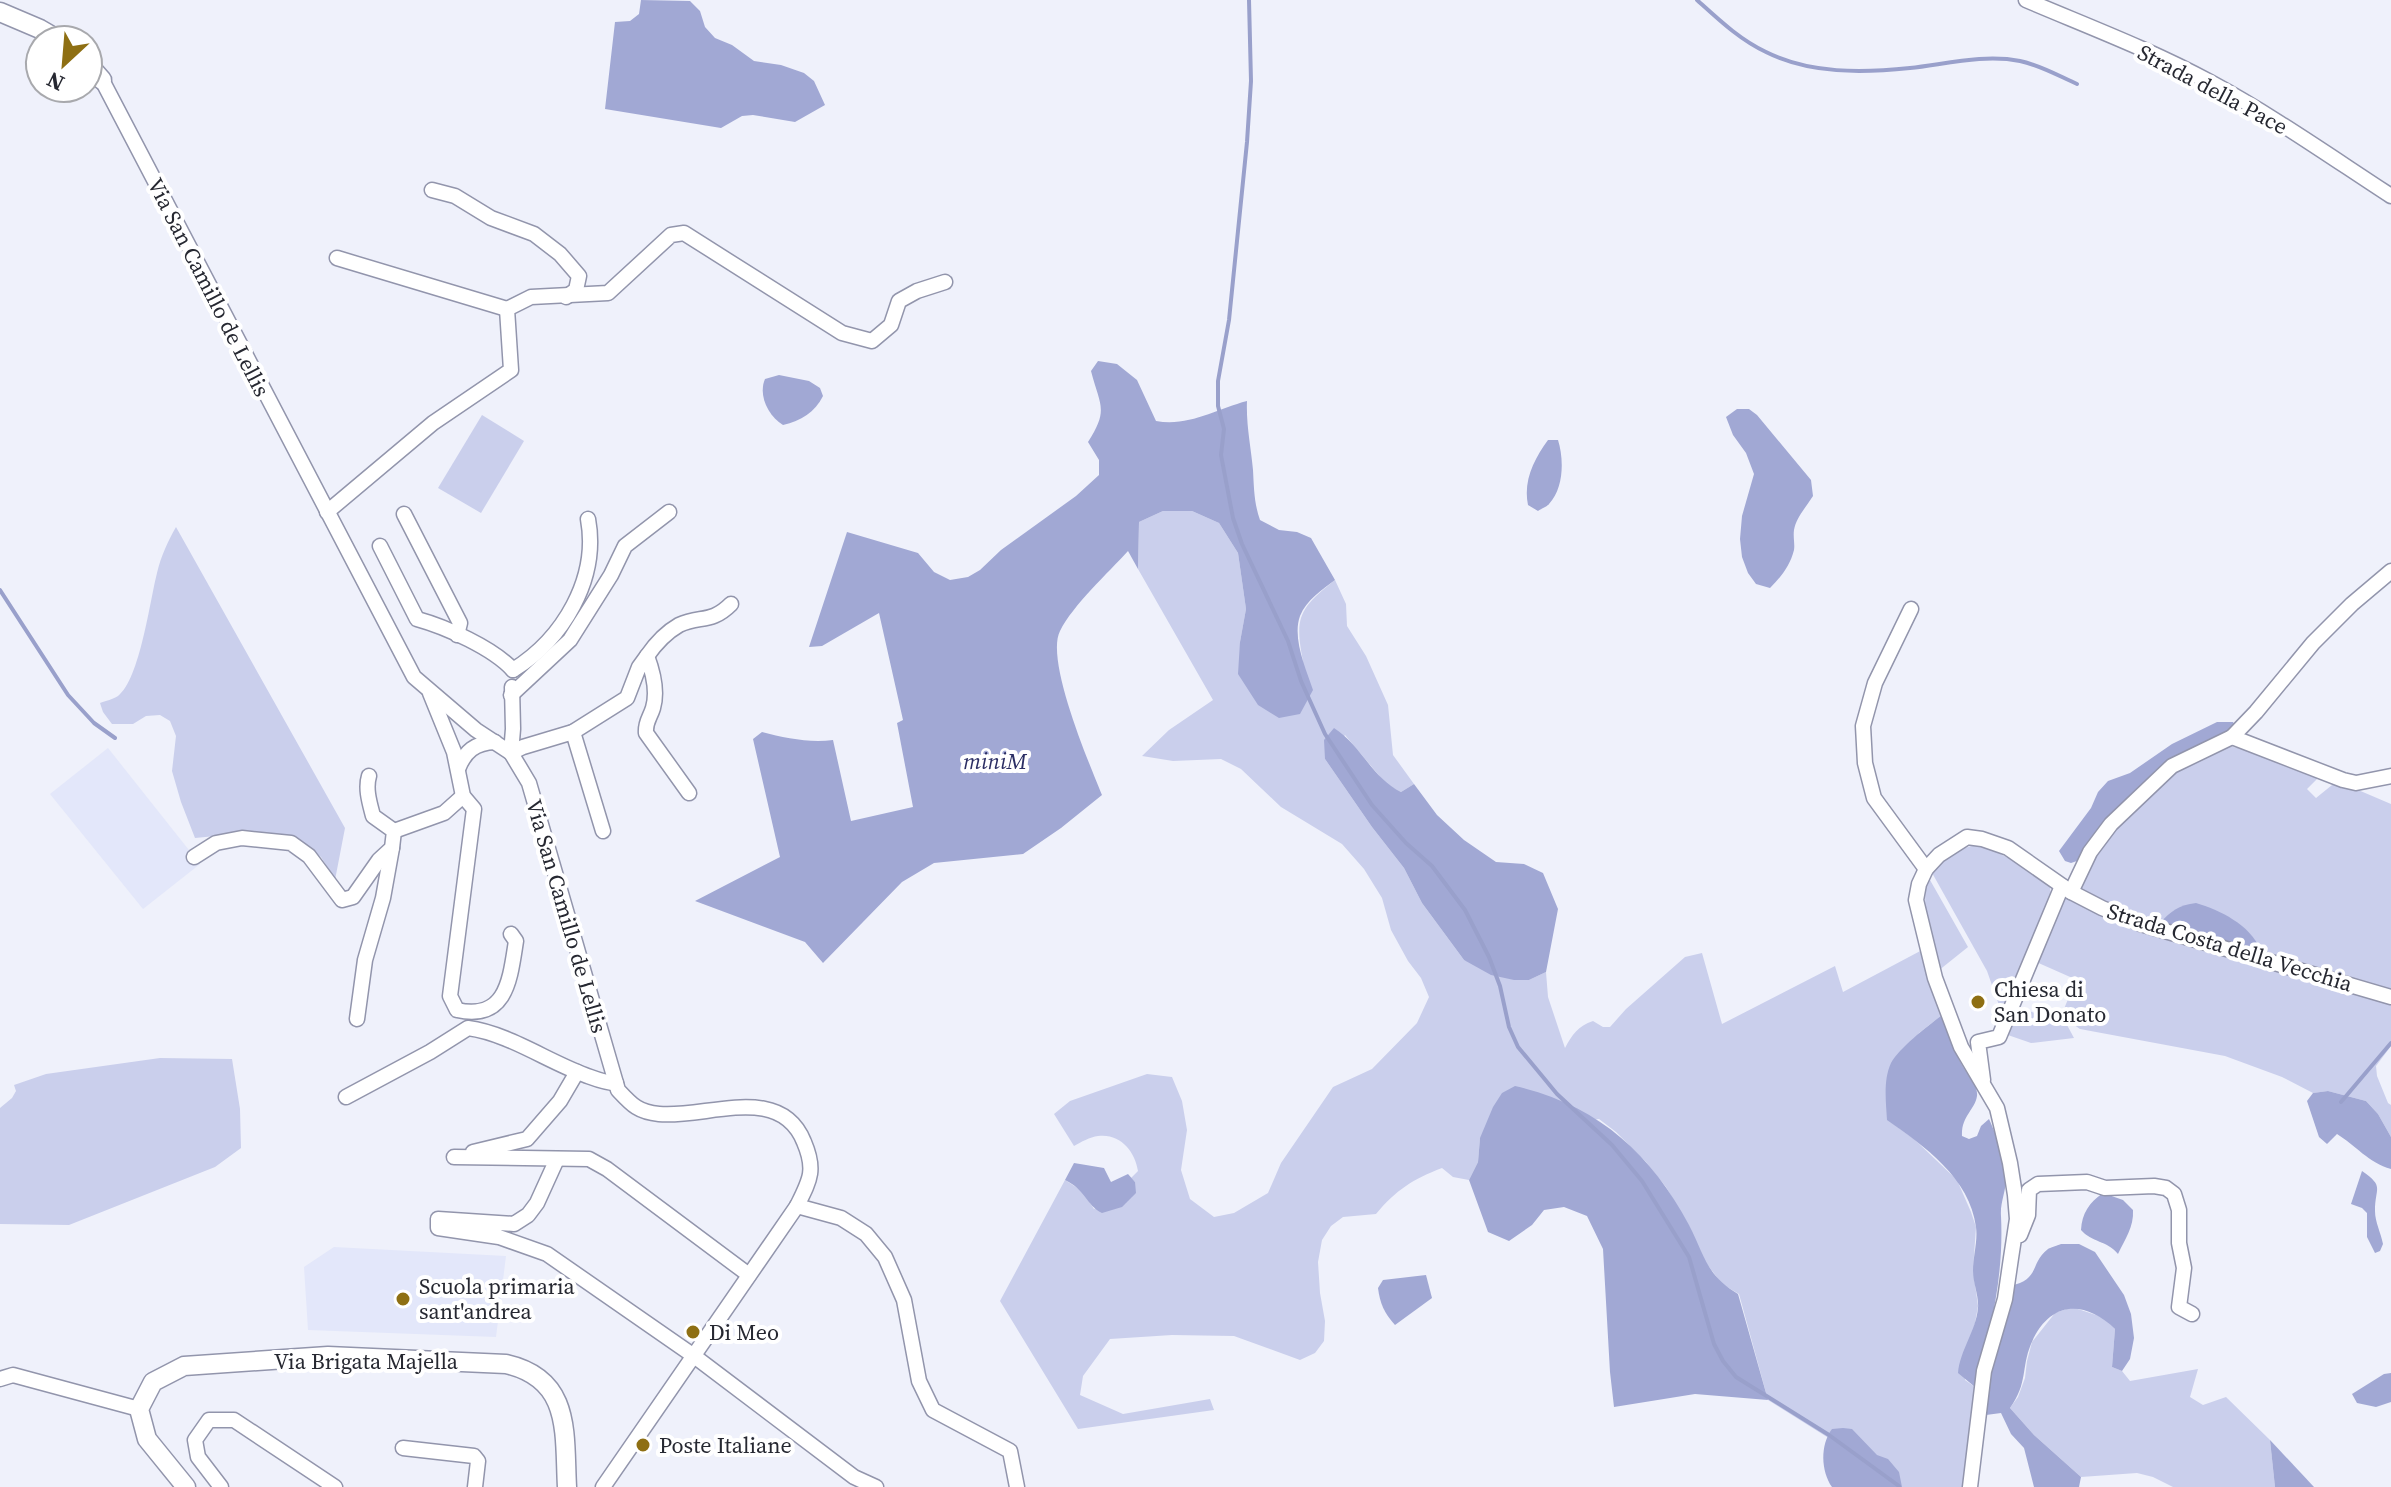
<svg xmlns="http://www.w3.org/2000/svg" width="2391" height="1487" font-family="'Source Serif 4',serif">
  <rect width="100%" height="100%" fill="#eff1fb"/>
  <g fill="#e3e7fa">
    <path d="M108,748L200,864L143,909L50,794Z"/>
    <path d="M334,1247L506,1256L496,1337L308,1330L304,1267Z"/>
  </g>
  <g fill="#cacfec">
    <path d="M482,415L524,441L481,513L438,488Z"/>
    <path d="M1163,511H1192L1219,523L1238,553L1246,609L1240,642L1303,661C1294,616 1300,608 1335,580L1346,604L1347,626L1366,656L1388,705L1393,755L1414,784L1401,792L1387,785L1345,735L1325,759L1372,827L1404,868L1422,903L1464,960L1529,980L1546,972L1548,997L1565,1048C1572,1035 1578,1026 1593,1021L1603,1027H1610L1626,1009L1685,957L1702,953L1722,1024L1835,966L1843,992L1924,949L1942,1015L1919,1033L1888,1120L1914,1139L1957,1180L1971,1212L1976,1227L1973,1270L1978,1306L1965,1380L1975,1387L1965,1487H1899L1827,1437L1768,1400L1739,1294L1722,1284L1704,1260L1689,1226L1666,1187L1646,1162L1616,1132L1599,1119L1480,1138L1478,1162L1469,1180L1453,1177L1442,1168C1413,1179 1396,1190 1376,1214L1343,1217L1331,1226L1322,1240L1318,1262L1320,1293L1325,1321L1324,1341L1315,1353L1300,1360L1234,1336L1172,1335L1110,1339L1083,1376L1080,1395L1123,1414L1210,1399L1214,1410L1078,1429L1000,1301L1065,1180L1082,1191L1094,1209L1135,1182L1131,1178L1138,1171C1135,1151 1120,1133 1098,1136C1090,1137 1081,1142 1074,1146L1054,1114L1070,1101L1147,1074L1172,1077L1182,1101L1187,1130L1181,1170L1190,1199L1214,1217L1234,1213L1268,1193L1281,1163L1333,1087L1372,1069L1417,1023L1429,997L1421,978L1408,961L1391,930L1382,898L1364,869L1342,844L1281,807L1241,769L1221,759L1173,761L1142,756L1169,730L1213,700L1138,569L1139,522Z"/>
    <path d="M176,527L345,828L335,880L321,857L308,847L236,834L195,838L181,802L172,771L176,736L170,721L160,715L146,716L133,724H112L103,712L100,703C105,701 114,699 118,696C140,679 150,600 157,573C161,556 168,541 176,527Z"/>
    <path d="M2224,745L2247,750L2320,776L2307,789L2316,798L2337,781L2391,804V989L2251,952L2123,912L2081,892L2082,877L2090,855L2170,773Z"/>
    <path d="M1977,845C2005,852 2027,871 2050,887L2051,894L2004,1009L2000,1008L1987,971L1931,871C1943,856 1959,848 1977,845Z"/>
    <path d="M1927,879L1930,880L1968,947L1938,971C1931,940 1921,911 1927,879Z"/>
    <path d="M2065,898L2089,910L2152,933L2391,1002V1046L2376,1066L2377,1076L2388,1103L2391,1105V1137L2378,1114L2366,1101L2328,1091L2313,1093L2282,1077L2225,1056L2080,1029L2061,1016L2071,992L2081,996L2086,984L2034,961Z"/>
    <path d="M2016,1006L2067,1025L2074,1038L2031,1043L2005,1034Z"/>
    <path d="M160,1058L232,1059L240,1109L241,1148L215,1167L69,1225L0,1224V1108L12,1098L16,1091L14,1085L46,1074Z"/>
    <path d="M2072,1307L2102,1317L2115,1329L2112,1367L2122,1371L2130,1381L2198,1369L2190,1397L2203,1405L2226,1397L2270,1440L2275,1487H2173L2153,1477L2137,1473L2081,1477L2034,1435L2010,1408L2018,1397L2025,1378L2027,1361L2032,1342L2055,1313Z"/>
  </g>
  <g fill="#a1a8d4">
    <path d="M641,0L690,1L700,11L705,27L715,38L732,45L754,61L781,65L804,73L814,81L825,105L795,122L753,115L742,116L721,128L605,109L615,22L630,21L639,14Z"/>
    <path d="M1098,361L1117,364L1137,380L1156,421C1189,427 1216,409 1247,401C1246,425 1251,447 1253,470C1254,488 1254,503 1260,520L1279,530L1297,532L1311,538L1335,580C1323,589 1306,600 1300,616C1292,638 1306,669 1313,690L1300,714L1279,718L1258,705L1238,674L1240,642L1246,609L1238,553L1219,523L1192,511H1163L1139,522L1138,569L1128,551C1108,573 1073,605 1060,631C1045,660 1089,763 1102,795L1061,828L1023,854L934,863L902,882L823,963L805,942L695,901L780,857L753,739L762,732C785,738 809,743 833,740L851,821L913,807L897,723L903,720L879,613L822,646L809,647L847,532L918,553L934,572L950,580L968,577L980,570L1001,550L1076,496L1099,475V460L1088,442C1109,409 1100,406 1091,371Z"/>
    <path d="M779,375L809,381L820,388L823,396C815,412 801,421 783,425C768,416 758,395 765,379Z"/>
    <path d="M1737,409H1749L1757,415L1811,480L1813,496C1806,507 1796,518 1794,530C1793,537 1795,544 1794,550C1790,566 1781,577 1770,588L1756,584L1748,573L1742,557L1740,539L1742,516L1754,474L1746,453L1733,435L1726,417Z"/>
    <path d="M1548,440H1558C1564,459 1564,488 1549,504C1548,506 1539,510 1538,511L1528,505C1523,481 1534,459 1548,440Z"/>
    <path d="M2217,722H2233L2236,727L2177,759L2080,860L2071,863L2065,861L2059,851L2091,808L2098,792L2108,781L2130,773L2172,744Z"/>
    <path d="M1334,728C1361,745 1372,778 1401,792L1414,784L1437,815L1464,840L1496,862L1524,864L1543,873L1558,909L1546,972L1529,980H1514L1491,975L1464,960L1422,903L1404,868L1372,827L1325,759L1324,740Z"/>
    <path d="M2196,903C2220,910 2250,925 2260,949L2251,952L2160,923C2171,911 2179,905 2196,903Z"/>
    <path d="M1942,1015C1948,1036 1955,1055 1967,1073C1971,1080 1978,1087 1977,1096C1975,1110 1961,1116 1962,1136L1969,1139L1977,1136L1981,1126L1989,1119C1996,1134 2006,1162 2006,1179C2006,1191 2000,1203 2001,1216C2004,1275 1991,1330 1975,1387L1958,1373C1960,1350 1976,1331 1978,1308C1979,1296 1973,1283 1973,1271C1973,1256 1978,1241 1976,1227C1970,1178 1924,1146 1887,1120C1886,1102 1883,1080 1891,1063C1900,1047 1927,1027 1942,1015Z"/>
    <path d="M1515,1086C1597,1105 1650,1152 1689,1225C1705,1256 1706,1275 1738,1294L1768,1400L1695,1394L1614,1407L1610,1372L1603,1249L1587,1216L1564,1207L1544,1210L1532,1225L1509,1241L1488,1232L1469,1180L1478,1162L1480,1138L1493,1107L1502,1093Z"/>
    <path d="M2328,1091L2366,1101L2378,1114L2391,1137V1169C2369,1163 2355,1145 2337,1134L2327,1144L2319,1137L2307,1101L2313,1093Z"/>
    <path d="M1074,1163L1104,1168L1111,1182L1128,1174L1135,1182L1136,1193L1122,1207L1102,1213C1086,1205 1086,1190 1065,1180Z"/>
    <path d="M2362,1171C2385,1187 2375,1187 2375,1211C2375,1222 2381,1233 2383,1244L2380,1251L2375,1253L2367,1237V1213L2362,1208L2351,1204Z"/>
    <path d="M2103,1193L2123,1200L2133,1210C2134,1227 2125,1239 2118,1254C2108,1241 2091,1242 2081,1230C2082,1213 2089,1203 2103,1193Z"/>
    <path d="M2061,1244H2079L2095,1252L2124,1295L2131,1314L2134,1338L2130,1359L2122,1371L2112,1367L2115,1329C2084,1299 2049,1301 2031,1344C2021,1368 2028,1383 2010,1408L2034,1435L2081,1477L2079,1487H2034L2024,1448L2011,1434L2001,1413L1986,1415L1988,1373L2010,1286C2041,1279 2029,1264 2048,1249C2049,1248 2059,1245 2061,1244Z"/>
    <path d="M1426,1275L1432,1298L1395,1325C1384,1313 1380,1303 1378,1288L1383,1280Z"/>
    <path d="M2391,1373V1402L2376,1407L2357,1403L2352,1394L2384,1374Z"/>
    <path d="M1843,1428L1852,1429L1877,1455L1888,1459L1899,1472L1902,1487H1832C1821,1471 1820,1445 1832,1429Z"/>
    <path d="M2270,1440L2314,1487H2275Z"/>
  </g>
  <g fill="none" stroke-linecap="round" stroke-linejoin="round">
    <g stroke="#99a0cb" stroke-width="4">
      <path d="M1249,0L1251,81L1247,142L1229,320L1218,381V406L1224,429L1221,455L1233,518L1242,544L1288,641L1301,681L1325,734L1372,805L1406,843L1432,866L1465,910L1489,957L1500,986L1509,1027L1518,1047L1557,1094L1612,1145L1642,1181L1689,1257L1714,1344L1723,1361L1736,1377L1829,1435L1899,1486"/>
      <path d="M1697,0C1718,19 1740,40 1766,52C1810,74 1862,73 1910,68C1946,64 1984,54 2020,61C2040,65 2059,76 2077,84"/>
      <path d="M0,590L68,695L94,723L115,738"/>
      <path d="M2341,1102L2391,1043"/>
    </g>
    <g stroke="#9295ac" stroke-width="17">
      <g id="minor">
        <path d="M2026,0C2087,26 2151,50 2210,82C2273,116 2331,157 2391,196"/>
        <path d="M102,80L414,677L476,730L511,753L529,783L618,1090C632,1105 638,1112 659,1114C705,1119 780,1082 804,1142C816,1170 810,1180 797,1206L603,1487"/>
        <path d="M432,190L455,196L491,218L534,234L560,254L579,276L576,290L566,297"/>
        <path d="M337,258L507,309"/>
        <path d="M327,512L433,423L511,370L507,309L531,297L608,293L671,235L684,233L842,333L872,341L891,325L899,301L917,291L945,282"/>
        <path d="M404,514L460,623L457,635"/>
        <path d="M380,546L417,619C446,627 493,648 513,670"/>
        <path d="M1911,609L1875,683L1863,726L1865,763L1874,798L1926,869"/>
        <path d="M647,656C656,643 665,633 679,625C700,615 711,624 731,604"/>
        <path d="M513,670C563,639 599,579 588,519"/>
        <path d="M430,693L454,752L463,796L474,809L450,996L457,1010C507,1021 510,979 516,941L511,934"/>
        <path d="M511,695L570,640L611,575L625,546L669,512"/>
        <path d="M573,732L603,831"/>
        <path d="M2232,737L2343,780L2356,783L2391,776"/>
        <path d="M511,753L523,747L573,732L627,698L639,667L647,656C653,672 658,691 653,708C650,718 645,722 646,733L689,793"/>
        <path d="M511,753L513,729L512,687"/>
        <path d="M458,769C465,751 475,743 495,742"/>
        <path d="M394,831L444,813L463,796"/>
        <path d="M194,857L216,843L242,838L291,843L309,856L342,900L353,897L379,860L392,848L394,831L373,816C370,804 365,789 369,776"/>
        <path d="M2071,892L2090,852L2111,824L2172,766L2232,737L2256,712L2313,643L2352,604L2391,571"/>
        <path d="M357,1019L365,960L383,898L392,848"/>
        <path d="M1983,1080L1978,1042L1999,1037L2062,886"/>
        <path d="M346,1097L430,1052L468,1028C507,1033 547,1061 585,1075C596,1079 605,1083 616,1083"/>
        <path d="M473,1152L527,1139L560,1101L577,1072"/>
        <path d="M454,1157L589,1159L607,1169L749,1275"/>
        <path d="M557,1159L537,1203L528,1215L514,1224L438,1219V1228L499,1237L547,1254L694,1356L854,1477L876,1487"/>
        <path d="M797,1206L841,1218L866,1234L885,1257L904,1300L919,1381L933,1410L1010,1451L1017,1487"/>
        <path d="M2020,1235L2028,1215L2029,1190L2038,1184L2087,1182L2105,1188L2154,1186L2166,1188L2174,1194L2179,1210V1243L2184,1268L2179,1307L2192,1314"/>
        <path d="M0,1379L13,1375L139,1409"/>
        <path d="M403,1448L474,1456L478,1461L475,1487"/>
        <path d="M221,1487L198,1457L195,1440L209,1420H234L335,1487"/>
        <path d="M1970,1487L1984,1371L2005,1299L2011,1258L2017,1219L2015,1195L2010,1163L1997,1108L1961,1047L1935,978L1916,900L1919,884L1926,869L1939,855L1967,837L1982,839L2008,848L2071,892L2102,908L2141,924L2391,997"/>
      </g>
    </g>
    <g stroke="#9295ac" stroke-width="21">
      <g id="major">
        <path d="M0,12L40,29L59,40"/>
        <path d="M88,64L102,80"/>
        <path d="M186,1487L147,1439L139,1409L153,1382L184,1366L328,1356L506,1364C572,1379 564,1433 567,1487"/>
      </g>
    </g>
    <use href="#minor" stroke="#fff" stroke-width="14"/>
    <use href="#major" stroke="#fff" stroke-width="18"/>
  </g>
  <g fill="#8e6f13" stroke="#fff" stroke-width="3">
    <circle cx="1978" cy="1002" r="8"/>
    <circle cx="403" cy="1299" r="8"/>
    <circle cx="693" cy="1332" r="8"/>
    <circle cx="643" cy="1445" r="8"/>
  </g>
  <g text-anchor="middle" stroke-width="8" stroke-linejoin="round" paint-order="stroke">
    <g font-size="22" fill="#262831" stroke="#fff">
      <text transform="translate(2213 89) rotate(28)" y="8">Strada della Pace</text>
      <text transform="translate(209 287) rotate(63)" y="8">Via San Camillo de Lellis</text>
      <text transform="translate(567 916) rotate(74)" y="8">Via San Camillo de Lellis</text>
      <text transform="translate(2230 947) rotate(17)" y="8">Strada Costa della Vecchia</text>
      <text x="366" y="1369">Via Brigata Majella</text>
    </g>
    <g font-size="22" font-style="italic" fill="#2b2e64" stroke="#fff">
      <text x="995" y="769">miniM</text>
    </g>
    <g font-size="22" fill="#262831" stroke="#fff" text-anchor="start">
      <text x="1994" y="997">Chiesa di<tspan x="1994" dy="25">San Donato</tspan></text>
      <text x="419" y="1294">Scuola primaria<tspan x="419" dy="25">sant'andrea</tspan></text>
      <text x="709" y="1340">Di Meo</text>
      <text x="659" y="1453">Poste Italiane</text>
    </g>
  </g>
  <g transform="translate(64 64) rotate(206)"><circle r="38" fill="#ffffff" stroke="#a8a9ad" stroke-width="2"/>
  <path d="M0-6L14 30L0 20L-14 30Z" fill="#8e6f13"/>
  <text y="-12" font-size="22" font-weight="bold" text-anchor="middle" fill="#262831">N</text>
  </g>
</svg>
